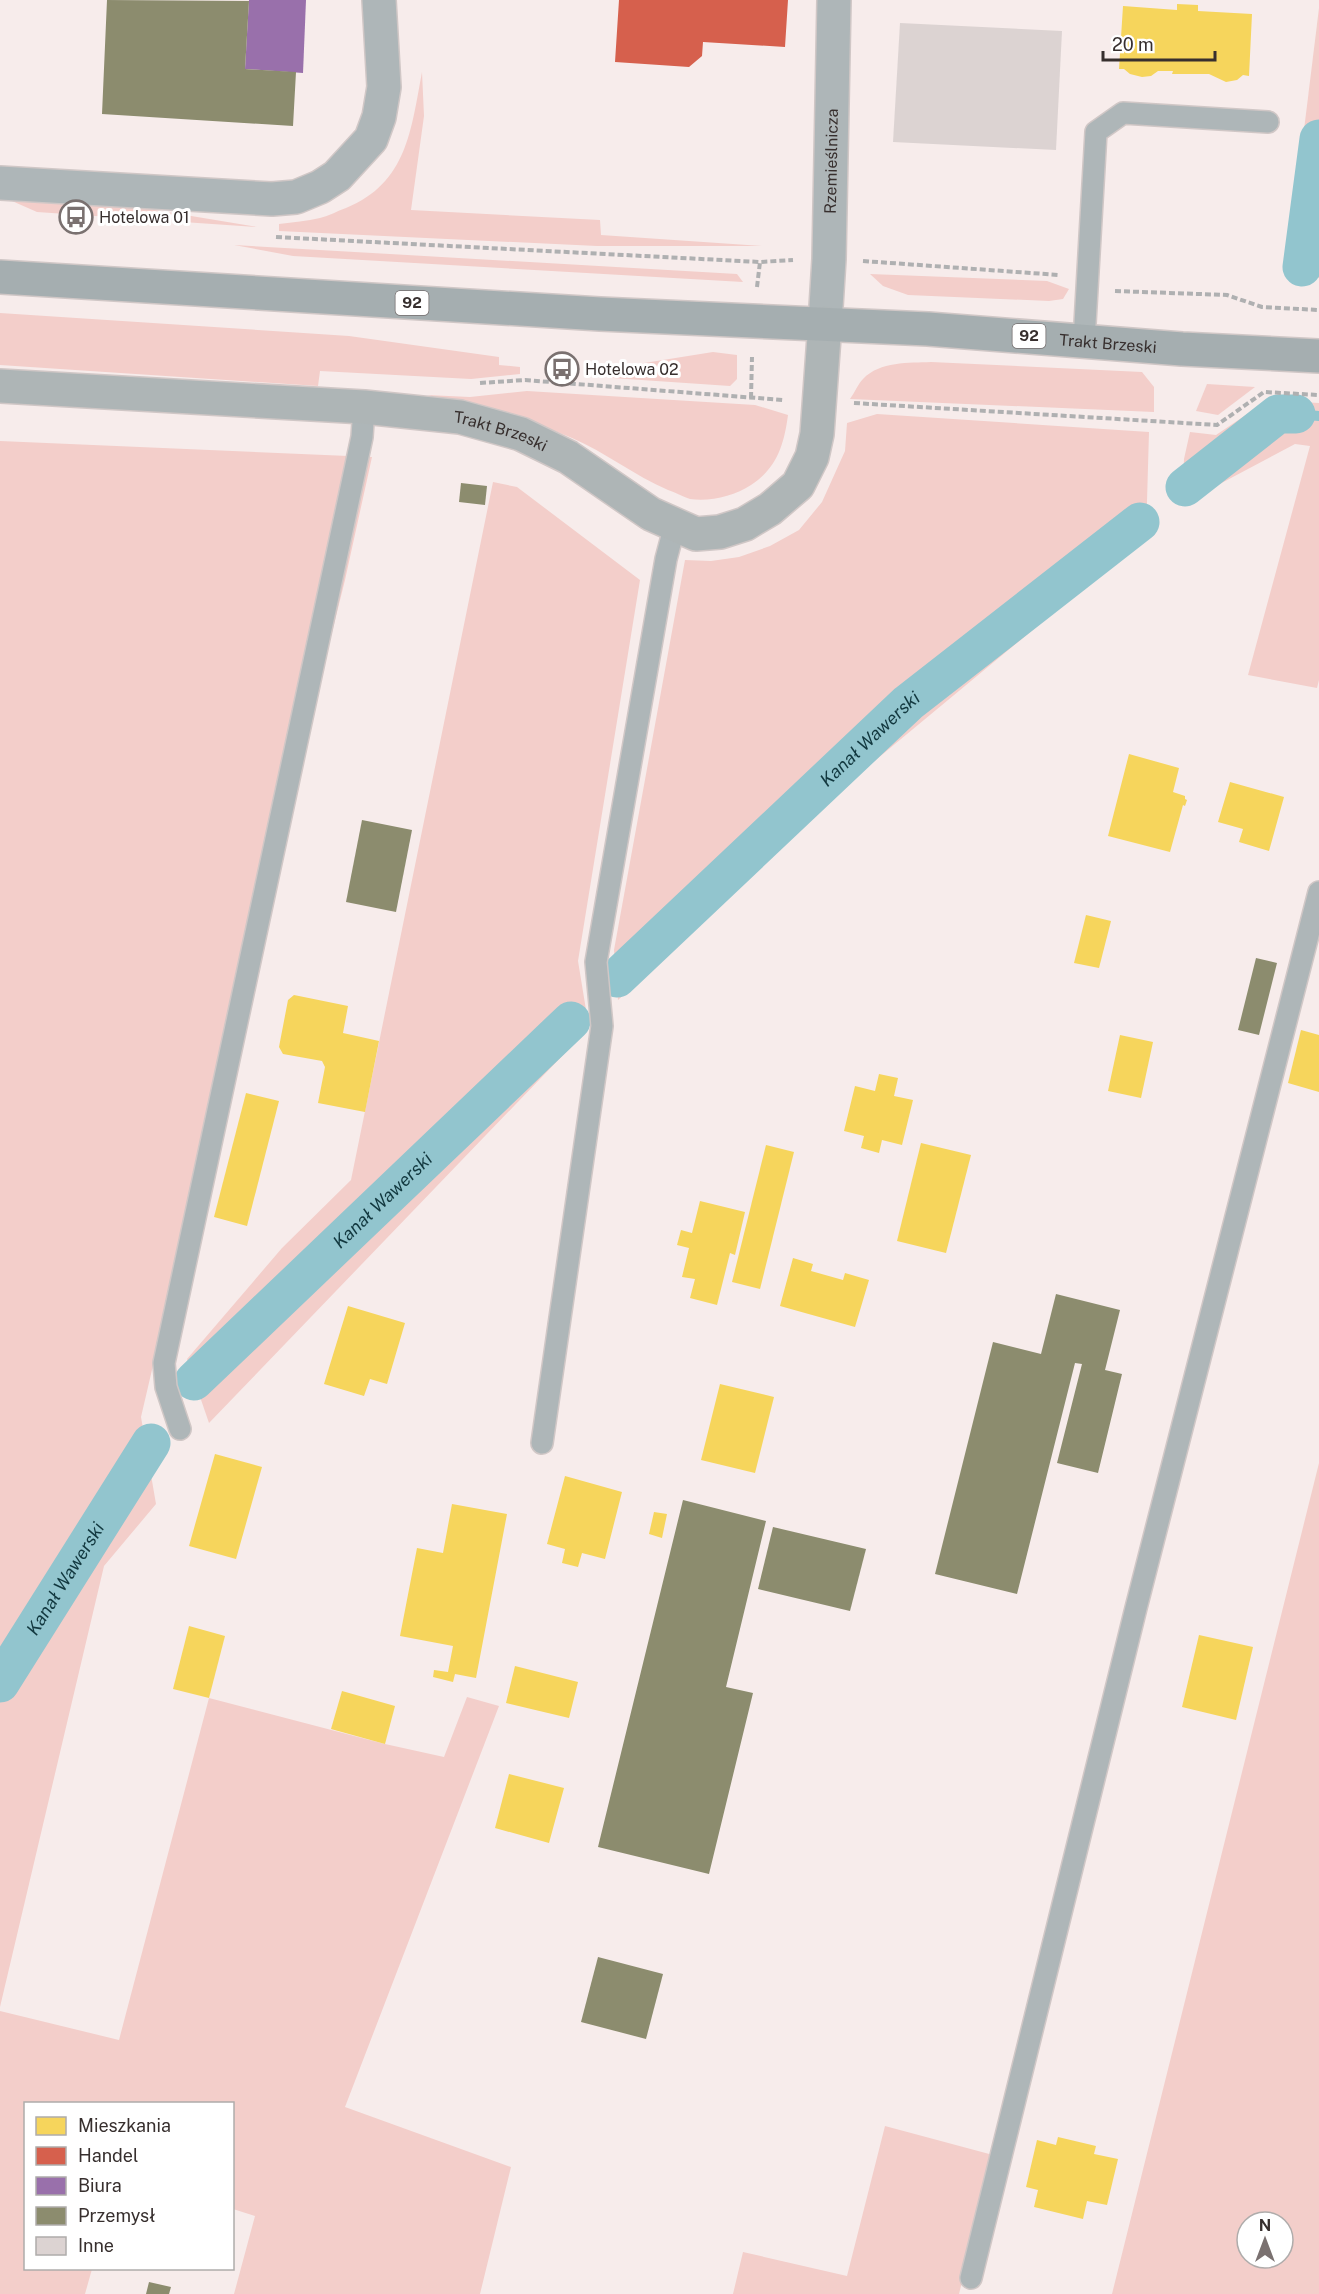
<svg xmlns="http://www.w3.org/2000/svg" width="1319" height="2294" font-family="'Public Sans',sans-serif">
  <rect width="100%" height="100%" fill="#f7eceb"/>
  <g fill="#f3ceca" fill-rule="evenodd">
    <path d="M1319,8V278L1286,276Z"/>
    <path d="M422,72L424,116L411,210L600,220L601,235L762,246H597L279,231V224C293,222 307,221 320,218C329,216 337,211 346,208C407,183 411,130 422,72Z"/>
    <path d="M12,201L149,209L257,227L37,212Z"/>
    <path d="M234,245L737,274L743,282L293,256Z"/>
    <path d="M870,274L1047,281L1069,289L1063,299L1049,301L908,295L883,286Z"/>
    <path d="M0,313L349,336L499,357V365L520,367V374L471,379L320,371L318,386L0,365Z"/>
    <path d="M713,352L737,355V379L730,386L612,378V364H638Z"/>
    <path d="M931,362L1142,372L1154,387V412L850,399C855,392 858,384 863,379C880,361 909,363 931,362Z"/>
    <path d="M1207,384L1255,387L1218,415L1196,411Z"/>
    <path d="M527,391L755,405L788,415C784,445 777,468 751,485C734,496 710,502 690,499C683,497 675,492 668,490C635,476 605,452 572,438C524,418 477,405 427,395L470,397Z"/>
    <path d="M1268,400L1319,403V680L1317,688L1248,675L1310,446L1295,444L1182,504L1184,459L1190,432L1216,435Z"/>
    <path d="M877,414L1149,432L1146,536L860,773L618,1000L614,950L685,560L711,561L739,557L770,546L799,530L822,502L845,451L847,423Z"/>
    <path d="M0,441L372,457L345,580L203,1151L141,1417L156,1504L104,1566L0,2007Z"/>
    <path d="M493,482L517,487L640,580L578,961L589,1028L209,1423L187,1359L282,1248L351,1180Z"/>
    <path d="M1319,1463V2294H1112ZM1247,2222H1283V2258H1247Z"/>
    <path d="M467,1697L499,1706L345,2107L511,2167L480,2294H234L255,2216L233,2209L232,2104H26V2268L92,2269L85,2294H0V2011L119,2040L209,1698L385,1744L444,1757Z"/>
    <path d="M885,2126L993,2155L959,2294H733L743,2252L847,2276Z"/>
  </g>
  <g fill="#f6d55c">
    <path d="M1177,4L1198,5V11L1252,14L1249,76L1243,75L1237,80L1226,82L1209,74H1172L1173,71H1158L1151,76L1142,77L1130,74L1124,69H1119L1123,6L1177,10Z"/>
    <path d="M1129,754L1179,768L1173,792L1185,796V799L1187,800L1185,806L1183,805L1170,852L1108,836Z"/>
    <path d="M1230,782L1284,797L1269,851L1239,842L1243,829L1218,822Z"/>
    <path d="M1086,915L1111,921L1099,968L1074,963Z"/>
    <path d="M294,995L348,1006L343,1033L379,1041L365,1112L318,1103L325,1067L322,1061L283,1054L279,1047L288,1000Z"/>
    <path d="M1301,1030L1319,1035V1092L1288,1083Z"/>
    <path d="M1120,1035L1153,1042L1141,1098L1108,1091Z"/>
    <path d="M879,1074L898,1078L894,1096L913,1100L902,1145L882,1140L879,1153L861,1148L864,1136L844,1131L855,1086L875,1091Z"/>
    <path d="M246,1093L279,1101L247,1226L214,1217Z"/>
    <path d="M921,1143L971,1155L946,1253L897,1241Z"/>
    <path d="M766,1145L794,1152L760,1289L732,1282Z"/>
    <path d="M700,1201L745,1212L735,1255L730,1253L717,1305L690,1298L695,1279L682,1277L689,1248L677,1245L681,1230L692,1233Z"/>
    <path d="M793,1258L813,1264L811,1271L843,1280L845,1273L869,1280L855,1327L780,1306Z"/>
    <path d="M348,1306L405,1323L387,1384L370,1379L364,1396L324,1384Z"/>
    <path d="M720,1384L774,1397L755,1473L701,1460Z"/>
    <path d="M215,1454L262,1467L236,1559L189,1546Z"/>
    <path d="M565,1476L622,1492L605,1559L582,1553L578,1567L562,1563L565,1549L547,1544Z"/>
    <path d="M452,1504L507,1514L476,1678L455,1674L453,1682L433,1677L434,1670L448,1672L453,1646L400,1636L417,1548L443,1553Z"/>
    <path d="M654,1512L667,1514L662,1538L649,1534Z"/>
    <path d="M189,1626L225,1636L209,1698L173,1689Z"/>
    <path d="M1199,1635L1253,1647L1236,1720L1182,1707Z"/>
    <path d="M515,1666L578,1682L569,1718L506,1703Z"/>
    <path d="M342,1691L395,1706L385,1744L331,1729Z"/>
    <path d="M509,1774L564,1788L549,1843L495,1828Z"/>
    <path d="M1058,2137L1096,2146L1094,2154L1118,2159L1107,2205L1087,2201L1083,2219L1034,2207L1038,2190L1026,2187L1037,2140L1056,2145Z"/>
  </g>
  <path fill="#d6604d" d="M619,0H788L785,47L703,42L702,56L689,67L615,62Z"/>
  <path fill="#9970ab" d="M249,0H306L303,73L245,69Z"/>
  <g fill="#8c8c6e">
    <path d="M107,0L249,1L245,69L296,72L293,126L102,114Z"/>
    <path d="M461,483L487,486L485,505L459,502Z"/>
    <path d="M362,820L412,830L396,912L346,902Z"/>
    <path d="M1256,958L1277,963L1259,1035L1238,1030Z"/>
    <path d="M1056,1294L1120,1310L1105,1370L1122,1374L1098,1473L1057,1463L1082,1364L1075,1363L1017,1594L935,1574L993,1342L1041,1354Z"/>
    <path d="M683,1500L766,1521L726,1687L753,1693L709,1874L598,1847Z"/>
    <path d="M773,1527L866,1549L850,1611L758,1589Z"/>
    <path d="M598,1957L663,1974L646,2039L581,2022Z"/>
    <path d="M149,2282L171,2287L169,2294H146Z"/>
  </g>
  <g fill="none" stroke-linecap="round" stroke-linejoin="round">
    <path stroke="#92c5ce" stroke-width="10" d="M1296,414L1319,416"/>
    <g stroke="#92c5ce" stroke-width="39">
      <path d="M1302,267L1319,139"/>
      <path d="M1185,487L1278,414H1296"/>
      <path id="s1" d="M617,978L908,703L1140,522"/>
      <path id="s2" d="M194,1381L571,1021"/>
      <path id="s3" d="M0,1683L151,1443"/>
    </g>
  </g>
  <path fill="#dcd3d2" d="M900,23L1062,31L1056,150L893,142Z"/>
  <g fill="none" stroke-linecap="round" stroke-linejoin="round">
    <g stroke="#d0c7c6" stroke-width="24">
      <g id="lane">
        <path d="M1084,341L1096,132L1123,113L1268,122"/>
        <path d="M180,1429L166,1387L164,1363L362,437L364,407"/>
        <path d="M542,1443L602,1026L596,962L666,559L675,525"/>
        <path d="M971,2278L1136,1608L1319,892"/>
      </g>
    </g>
    <g stroke="#d0c7c6" stroke-width="36">
      <g id="street">
        <path d="M0,183L272,199L296,197L320,187L337,176L371,139L379,117L384,87L379,0"/>
        <path id="s4" d="M825,323L829,259L834,0"/>
      </g>
    </g>
    <g stroke="#d0c7c6" stroke-width="36">
      <g id="secondary">
        <path id="s5" d="M0,386L364,407L460,417L521,434L568,457L651,514L696,534L720,532L745,524L770,509L798,485L812,457L817,434L825,323"/>
      </g>
    </g>
    <g stroke="#d0c7c6" stroke-width="36">
      <g id="primary">
        <path id="s6" d="M0,277L600,314L928,329L1182,349L1319,356"/>
      </g>
    </g>
    <g stroke="#afb0b1" stroke-width="4" stroke-dasharray="6 3" stroke-linecap="butt">
      <path d="M276,237L760,262L793,260"/>
      <path d="M863,261L1059,275"/>
      <path d="M757,287L760,262"/>
      <path d="M1115,291L1227,295L1262,307L1319,310"/>
      <path d="M480,383L525,380L783,400"/>
      <path d="M751,398L752,357"/>
      <path d="M854,403L1217,425L1264,392L1319,395"/>
    </g>
    <use href="#lane" stroke="#aeb6b8" stroke-width="21"/>
    <use href="#street" stroke="#aeb6b8" stroke-width="33"/>
    <use href="#secondary" stroke="#aeb5b6" stroke-width="33"/>
    <use href="#primary" stroke="#a5aeb0" stroke-width="33"/>
  </g>
  <defs>
    <g id="bus-ring" transform="scale(1.725)"><circle r="9.5" fill="#fff" stroke="#7a7170" stroke-width="1.5"/><path d="M-5-6H5V4H4V6H2V4H-2V6H-4V4H-5ZM-3.5-4V0h7V-4ZM-3.5 1.2v1.5H-2V1.2ZM2 1.2v1.5H3.5V1.2Z" fill="#7a7170"/></g>
  </defs>
  <g fill-rule="evenodd">
    <use href="#bus-ring" x="76" y="217"/>
    <use href="#bus-ring" x="562" y="369"/>
  </g>
  <g text-anchor="middle" stroke-width="6" stroke-linejoin="round" paint-order="stroke">
    <g fill="#fff" stroke="#736d6d" stroke-width="1.5">
      <rect x="395.5" y="291" width="33" height="24" rx="4.5"/>
      <rect x="1012.5" y="324" width="33" height="24" rx="4.5"/>
    </g>
    <g font-size="15" font-weight="bold" fill="#372f2e">
      <text x="412" y="308">92</text>
      <text x="1029" y="341">92</text>
    </g>
    <g font-size="16" fill="#372f2e" stroke="#fff">
      <text dy="6" stroke="none"><textPath href="#s4" startOffset="162">Rzemieślnicza</textPath></text>
      <text dy="6" stroke="none"><textPath href="#s6" startOffset="1110">Trakt Brzeski</textPath></text>
      <text dy="6" stroke="none"><textPath href="#s5" startOffset="504">Trakt Brzeski</textPath></text>
    </g>
    <g font-size="16" fill="#372f2e" stroke="#fff" text-anchor="start">
      <text x="99" y="223">Hotelowa 01</text>
      <text x="585" y="375">Hotelowa 02</text>
    </g>
    <g font-size="18" font-style="italic" fill="#12383f" stroke="#fff">
      <text dy="6" stroke="none"><textPath href="#s1" startOffset="348">Kanał Wawerski</textPath></text>
      <text dy="6" stroke="none"><textPath href="#s2" startOffset="261">Kanał Wawerski</textPath></text>
      <text dy="6" stroke="none"><textPath href="#s3" startOffset="123">Kanał Wawerski</textPath></text>
    </g>
  </g>
  <rect x="24" y="2102" width="210" height="168" fill="#ffffff" stroke="#afacab" stroke-width="1.5"/>
  <rect x="36" y="2117" width="30" height="18" fill="#f6d55c" stroke="#afacab" stroke-width="1.5"/>
  <text x="78" y="2132" font-size="18" fill="#372f2e">Mieszkania</text>
  <rect x="36" y="2147" width="30" height="18" fill="#d6604d" stroke="#afacab" stroke-width="1.5"/>
  <text x="78" y="2162" font-size="18" fill="#372f2e">Handel</text>
  <rect x="36" y="2177" width="30" height="18" fill="#9970ab" stroke="#afacab" stroke-width="1.5"/>
  <text x="78" y="2192" font-size="18" fill="#372f2e">Biura</text>
  <rect x="36" y="2207" width="30" height="18" fill="#8c8c6e" stroke="#afacab" stroke-width="1.5"/>
  <text x="78" y="2222" font-size="18" fill="#372f2e">Przemysł</text>
  <rect x="36" y="2237" width="30" height="18" fill="#dcd3d2" stroke="#afacab" stroke-width="1.5"/>
  <text x="78" y="2252" font-size="18" fill="#372f2e">Inne</text>
  <g transform="translate(1265 2240)"><circle r="28" fill="#ffffff" stroke="#afacab" stroke-width="1.5"/>
  <path d="M0-4.5L10 22L0 15L-10 22Z" fill="#7a7170"/>
  <text y="-9" font-size="16" font-weight="bold" text-anchor="middle" fill="#372f2e">N</text>
  </g>
  <path d="M1103 51v9h112v-9" fill="none" stroke="#372f2e" stroke-width="3"/>
  <text x="1112" y="51" font-size="18" fill="#372f2e" stroke="#ffffff" stroke-width="4.5" paint-order="stroke">20 m</text>
</svg>
